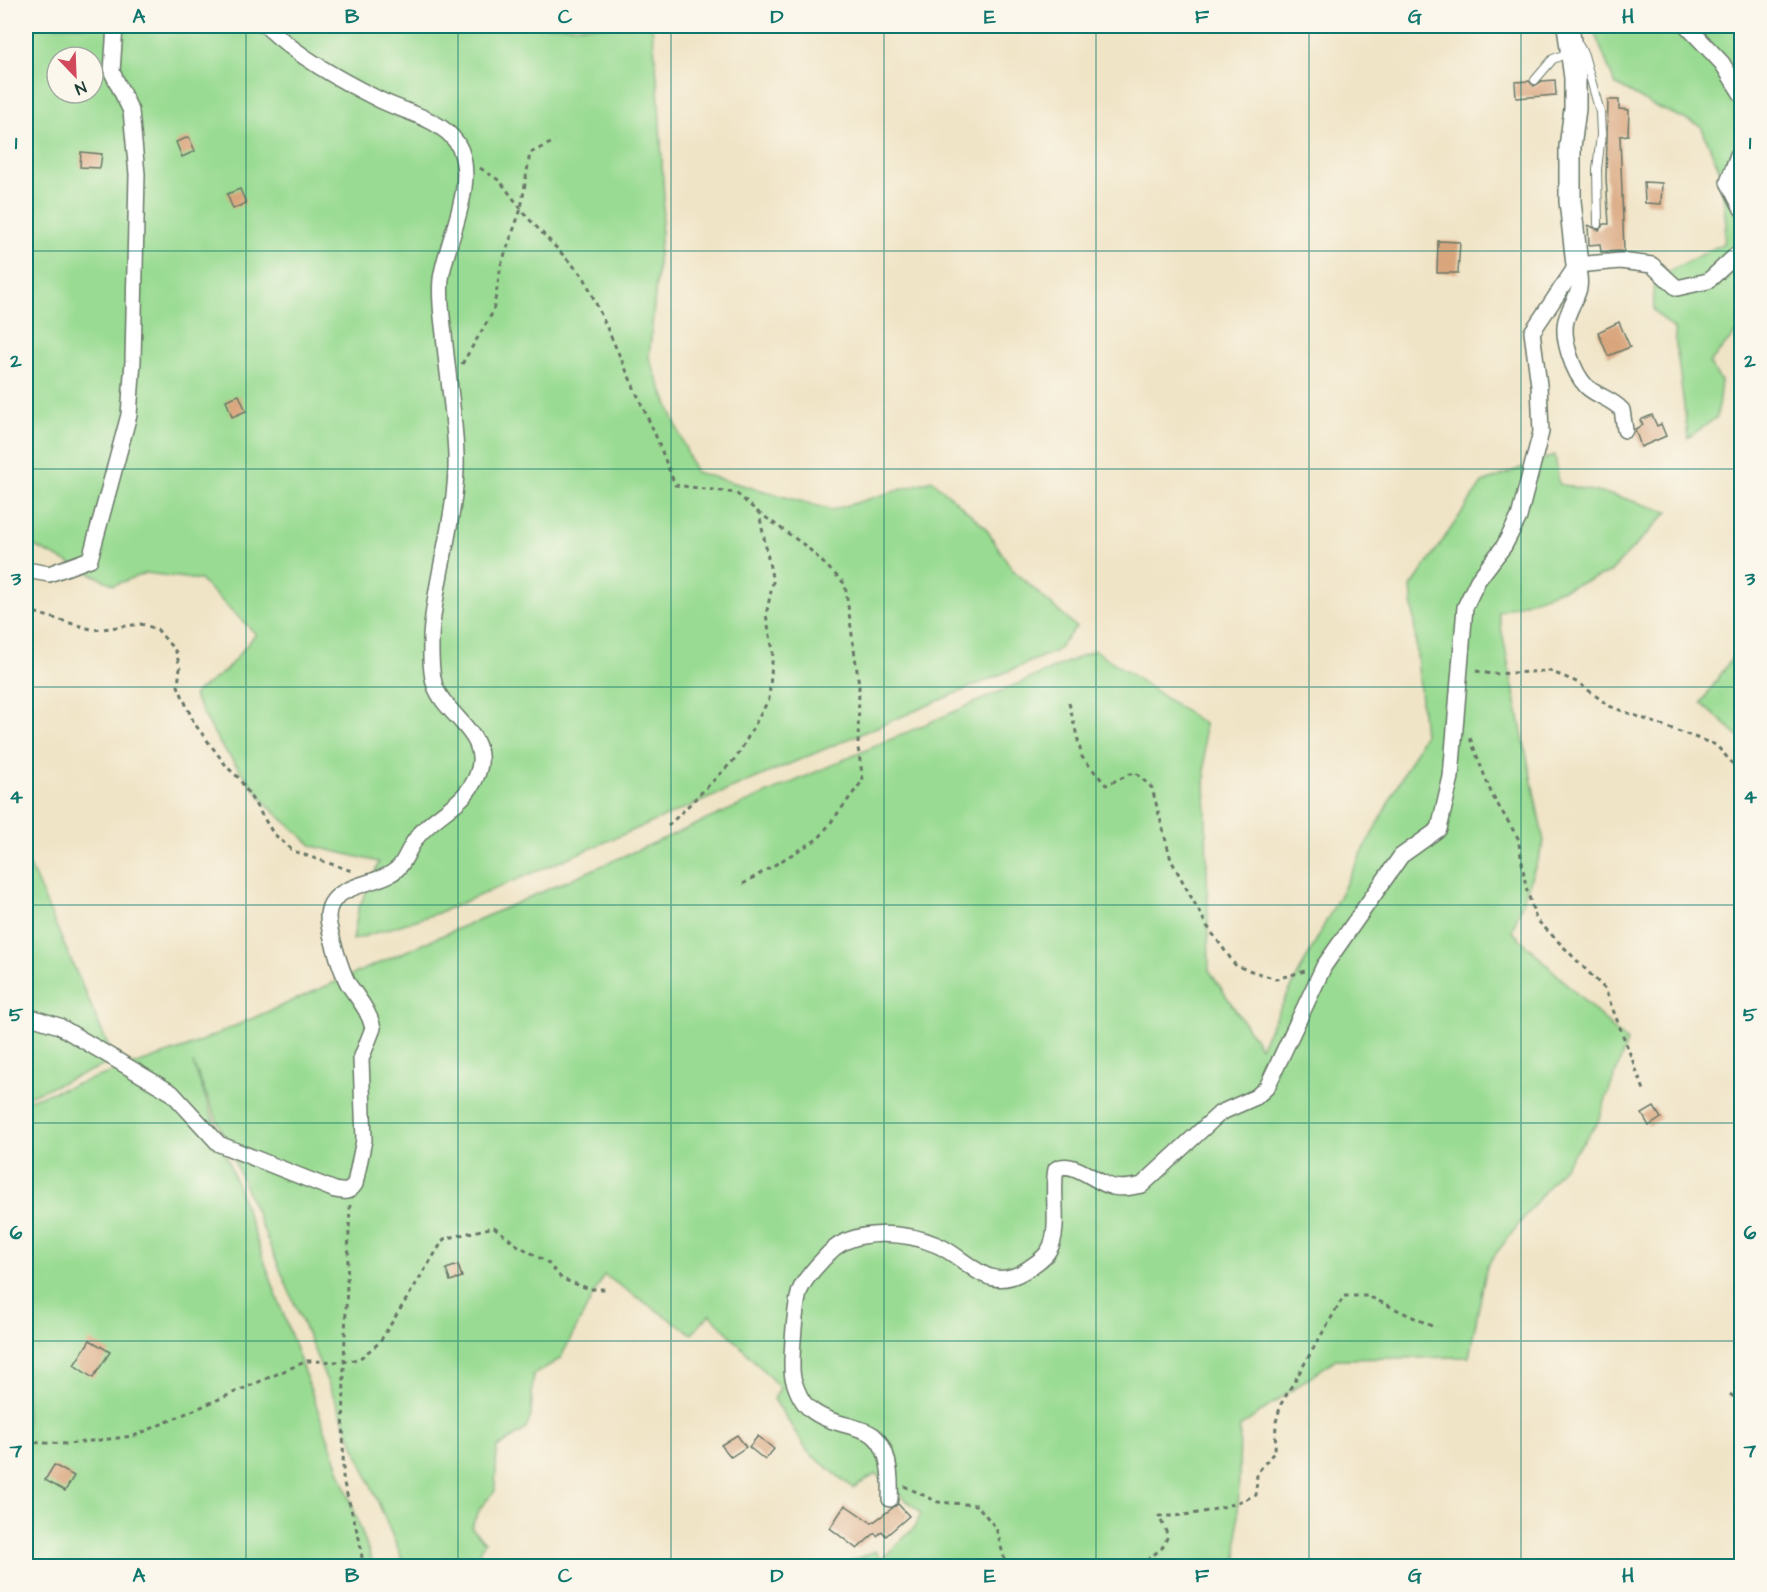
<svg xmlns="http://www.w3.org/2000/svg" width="1767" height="1592" font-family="'Architects Daughter',sans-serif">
  <rect width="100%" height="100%" fill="#fbf7ec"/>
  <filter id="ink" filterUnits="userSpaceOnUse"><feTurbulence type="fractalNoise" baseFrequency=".0167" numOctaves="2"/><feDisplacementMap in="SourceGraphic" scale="12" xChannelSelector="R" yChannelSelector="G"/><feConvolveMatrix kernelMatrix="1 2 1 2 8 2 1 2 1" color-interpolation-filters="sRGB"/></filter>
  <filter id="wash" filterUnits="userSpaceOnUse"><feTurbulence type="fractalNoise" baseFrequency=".008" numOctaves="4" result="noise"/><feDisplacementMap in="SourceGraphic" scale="24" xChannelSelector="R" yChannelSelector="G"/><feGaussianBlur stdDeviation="1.35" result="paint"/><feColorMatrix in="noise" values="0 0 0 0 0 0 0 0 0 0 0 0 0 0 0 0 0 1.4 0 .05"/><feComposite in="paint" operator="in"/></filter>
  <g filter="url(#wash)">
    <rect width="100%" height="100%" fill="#f0e4c6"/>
    <g fill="#99db92" stroke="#5c8c63" stroke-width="1.5" fill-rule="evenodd">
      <path d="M26,26H652L658,86L664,199L649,358L695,472L832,510L932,480L985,527L1012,569L1076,627L1056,651L438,913L353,940L358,910L379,862L313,846L269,807L220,744L193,695L226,670L256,634L200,580L146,573L114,585L26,542ZM57,57H93V93H57Z"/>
      <path d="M1592,26H1741V332L1735,334L1709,363L1721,381L1717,417L1688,438L1674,329L1654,311L1653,287L1669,271L1724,243L1726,223L1720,171L1701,126L1650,104L1615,84Z"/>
      <path d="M1555,455L1559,484L1620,497L1668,512L1609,573L1498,612L1544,842L1512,931L1627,1042L1597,1124L1487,1265L1469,1357L1336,1359L1240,1427L1237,1566H842V1564L876,1551L881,1560L915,1527L921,1513L876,1474L853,1488L808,1452L774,1399L780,1388L710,1314L692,1334L604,1275L560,1359L533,1375L531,1416L526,1429L497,1448L495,1491L481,1507L471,1527L485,1542L473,1566H405L193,1063L374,1566H26V1101L187,1047L1095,650L1204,724L1209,970L1260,1047L1424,735L1411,587L1482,483Z"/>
      <path d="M1741,645V738L1701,703Z"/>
      <path d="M26,857L115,1061L26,1097Z"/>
    </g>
    <g id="blocks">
      <g fill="#d9a57d">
        <path d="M1555,80L1556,95L1516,98L1515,82L1529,81L1534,86L1542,81Z"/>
        <path d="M1608,100H1619V109L1629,110L1628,135L1620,136L1624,251L1601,252L1600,244L1589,245L1588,225L1599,230L1604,224H1609L1606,178Z"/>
        <path d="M189,137L195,151L182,157L176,142Z"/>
        <path d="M81,152L102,154L100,168L80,167Z"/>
        <path d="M1644,182L1662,183L1661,204L1645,203Z"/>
        <path d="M240,189L246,203L233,209L227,194Z"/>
        <path d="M1438,241L1460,242L1458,273H1437Z"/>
        <path d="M1619,322L1630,347L1608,356L1598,332Z"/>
        <path d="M239,395L246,411L232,417L226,400Z"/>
        <path d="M1652,415L1657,426L1661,424L1666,436L1641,447L1635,429L1643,425L1640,420Z"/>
        <path d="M1654,1107L1661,1118L1649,1126L1642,1114Z"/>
        <path d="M458,1265L462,1277L450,1281L446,1269Z"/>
        <path d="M90,1340L110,1352L93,1378L74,1365Z"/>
        <path d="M737,1435L746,1447L731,1457L721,1445Z"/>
        <path d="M758,1436L774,1449L765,1460L749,1447Z"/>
        <path d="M54,1465L74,1476L65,1491L45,1480Z"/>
        <path d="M898,1504L909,1516L886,1536L882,1531L877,1536L875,1533L857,1549L830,1528L845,1505L872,1523Z"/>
      </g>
    </g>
  </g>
  <g filter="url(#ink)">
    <use href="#blocks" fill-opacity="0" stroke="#687767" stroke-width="1.5"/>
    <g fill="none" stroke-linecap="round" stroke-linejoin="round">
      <g stroke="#687767" stroke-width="10">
        <g id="lane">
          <path d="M1578,44L1584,55L1600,112L1601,135L1597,169L1598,224"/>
          <path d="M1535,80L1553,59L1570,52"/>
        </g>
      </g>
      <g stroke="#687767" stroke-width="18">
        <g id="street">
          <path d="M1687,26L1722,63L1742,95"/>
          <path d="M1742,153L1738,155L1728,182L1742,209"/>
          <path d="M1577,265C1584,293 1575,294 1567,317C1560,336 1573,373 1587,387C1597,396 1612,399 1622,410L1625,430"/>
          <path d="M26,570L49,574L90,559L129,415L133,361L137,174L131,111L112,72L115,26"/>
          <path d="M26,1018H34L59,1026L172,1093L219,1144L335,1190C344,1192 349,1193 355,1184L364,1140L361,1059L373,1028C369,1011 359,1000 349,985C342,974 328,929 328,916C329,886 371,885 390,874C404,867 406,853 415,840C432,815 466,805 477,775C493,735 446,717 435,686C430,671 431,652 431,637C434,579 458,514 456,456C455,415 447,374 444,334C442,316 439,298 441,279C446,241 480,180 457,143C440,118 403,112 378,99C338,79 299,57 266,26"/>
          <path d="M890,1499C891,1479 890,1449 873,1435C859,1425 829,1425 810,1409C801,1402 796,1389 793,1378C790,1365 795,1300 801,1288C807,1275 819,1264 829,1253C854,1227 906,1232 937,1245C970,1259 988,1297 1029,1268C1036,1263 1045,1258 1049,1250C1061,1231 1051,1192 1056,1169C1074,1159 1095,1183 1113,1187C1124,1189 1132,1187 1142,1185L1220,1113L1256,1097L1267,1087L1324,966L1401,856L1439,829L1451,777L1465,607L1478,580L1504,546L1519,517L1541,432L1539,385L1532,332L1577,265L1620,261L1652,265L1677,288L1708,281L1742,250"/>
        </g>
      </g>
      <g stroke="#687767" stroke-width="24">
        <path id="secondary" d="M1568,26L1575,78V109L1570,147V201L1577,265"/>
      </g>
      <g stroke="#687767" stroke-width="3" stroke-dasharray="4.5 4.5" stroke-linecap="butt">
        <path d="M480,168L500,181L528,218L584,277L655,434L675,485L736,493L759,513L773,582L766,615L773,651L769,699L737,757L666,828"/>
        <path d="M462,364L493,312L501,265L521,209L530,153L555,141"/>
        <path d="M26,610L94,630L141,624L157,629L176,652L180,668L178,686L194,723L228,768L239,778L273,833L293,851L352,871"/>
        <path d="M1476,671L1492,674L1550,671L1579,683L1609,706L1716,745L1742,774"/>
        <path d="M1069,703L1082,757L1106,785L1135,772L1152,788L1171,860L1207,926L1236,966L1276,979L1305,971"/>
        <path d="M1470,738L1492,795L1518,838L1526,887L1536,919L1605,989L1644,1090"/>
        <path d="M743,884L819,838L863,780L858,748L859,685L845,584L807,547L761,514"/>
        <path d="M350,1205L344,1362L343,1480L360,1542L363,1566"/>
        <path d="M1730,1394L1742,1404"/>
        <path d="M26,1442L66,1444L134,1436L307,1361L344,1362L359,1359L379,1343L444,1239L494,1227L517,1245L547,1262L562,1279L590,1289H608"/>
        <path d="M904,1486L938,1502L977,1505L996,1528L1006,1565L1011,1566"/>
        <path d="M26,1560L33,1566"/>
        <path d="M713,1566L714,1560"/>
        <path d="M1140,1566L1162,1548L1168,1536L1159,1516C1193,1517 1225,1508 1256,1495L1257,1473L1275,1451L1276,1422L1281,1404L1344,1296H1368L1436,1328"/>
      </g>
      <use href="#lane" stroke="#fff" stroke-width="8"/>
      <use href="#street" stroke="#fff" stroke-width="15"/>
      <use href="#secondary" stroke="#fff" stroke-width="21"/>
    </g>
  </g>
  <path fill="none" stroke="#0f766e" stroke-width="1.5" stroke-opacity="0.55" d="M246,26V1566M458,26V1566M671,26V1566M884,26V1566M1096,26V1566M1309,26V1566M1521,26V1566M26,251H1742M26,469H1742M26,687H1742M26,905H1742M26,1123H1742M26,1341H1742"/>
  <rect width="1767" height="1592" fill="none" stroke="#fbf7ec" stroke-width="66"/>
  <g transform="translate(75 75) rotate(157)"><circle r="28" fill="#fbf7ec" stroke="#a3ada2" stroke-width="1.5"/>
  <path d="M0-4.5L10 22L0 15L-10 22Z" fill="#d1495b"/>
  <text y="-9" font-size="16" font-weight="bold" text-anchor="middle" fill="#1f3d34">N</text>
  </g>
  <rect x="33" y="33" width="1701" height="1526" fill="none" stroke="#0f766e" stroke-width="2"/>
  <g font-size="20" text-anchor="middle" font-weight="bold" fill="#0f766e">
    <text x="139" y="23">A</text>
    <text x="352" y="23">B</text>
    <text x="565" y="23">C</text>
    <text x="777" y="23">D</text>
    <text x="990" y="23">E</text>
    <text x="1202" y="23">F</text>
    <text x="1415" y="23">G</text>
    <text x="1628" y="23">H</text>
    <text x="16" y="149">1</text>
    <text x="1750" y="149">1</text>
    <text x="16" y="367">2</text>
    <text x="1750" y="367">2</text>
    <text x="16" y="585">3</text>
    <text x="1750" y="585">3</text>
    <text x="16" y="803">4</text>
    <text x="1750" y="803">4</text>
    <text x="16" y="1021">5</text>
    <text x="1750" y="1021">5</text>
    <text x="16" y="1239">6</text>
    <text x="1750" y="1239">6</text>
    <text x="16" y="1457">7</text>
    <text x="1750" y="1457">7</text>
    <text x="139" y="1582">A</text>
    <text x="352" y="1582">B</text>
    <text x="565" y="1582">C</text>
    <text x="777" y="1582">D</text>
    <text x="990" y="1582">E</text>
    <text x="1202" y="1582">F</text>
    <text x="1415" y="1582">G</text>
    <text x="1628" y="1582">H</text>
  </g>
</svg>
